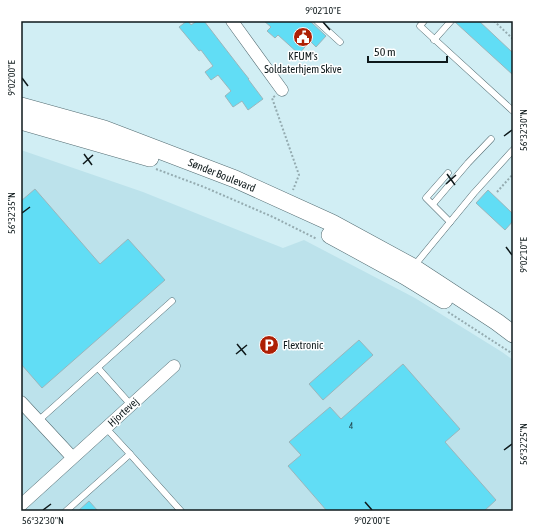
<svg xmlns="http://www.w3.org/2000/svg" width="534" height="532" font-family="'Asap Condensed',sans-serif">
  <rect width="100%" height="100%" fill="#d1eef4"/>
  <path fill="#bce2eb" d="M21,150L143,192L283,248L304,240L415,298L502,352L513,360V511H21Z"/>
  <g fill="#61ddf5" stroke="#9ab6bc">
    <path d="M187,21H188L191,25L197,21H204L241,69L249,79H248L263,99L248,110L242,101L233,107L225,96L231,91L218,75L211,80L205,72L213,66L201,50L199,51L179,27Z"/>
    <path d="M264,21H310L326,36L316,47L310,41L299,54L278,35L275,38L267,31L271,27Z"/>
    <path d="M455,21H479L513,53V75L455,22Z"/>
    <path d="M35,189L100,264L128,239L165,280L42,388L21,364V201Z"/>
    <path d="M488,190L513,214V221L505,230L476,203Z"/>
    <path d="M359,340L373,355L323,400L309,384Z"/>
    <path d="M403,364L460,429L445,442L496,500L484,511H327L288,466L301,455L289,442L330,407L341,419Z"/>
    <path d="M89,501L98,511H78Z"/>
  </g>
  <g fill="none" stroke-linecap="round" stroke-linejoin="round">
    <g stroke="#536c72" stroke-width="7">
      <g id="lane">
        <path d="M317,21L340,42"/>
        <path d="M424,21L420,26L513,111"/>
        <path d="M434,40L451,21"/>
        <path d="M448,173L426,198L450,222"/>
        <path d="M433,204L468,163L491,139"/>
        <path d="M414,266L474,193L513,150"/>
        <path d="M98,368L131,405"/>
        <path d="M38,421L172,301"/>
        <path d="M130,454L181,511"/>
        <path d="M66,511L130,454L106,428"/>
      </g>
    </g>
    <g stroke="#536c72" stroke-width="13">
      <g id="street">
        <path d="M232,21L282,90"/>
        <path d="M21,402L72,457"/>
        <path d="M21,505L174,366"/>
      </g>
    </g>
    <g stroke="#536c72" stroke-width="18">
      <g id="secondary">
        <path d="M21,106L104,129L235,179L332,223L413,267L497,322L513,334"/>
        <path d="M21,121L150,158"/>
        <path d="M330,235L405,276L444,300"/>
      </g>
    </g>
    <g stroke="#94abb0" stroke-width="2" stroke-dasharray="2 2" stroke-linecap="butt">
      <path d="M494,21L513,39"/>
      <path d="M275,96L272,98L299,175L293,190"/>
      <path d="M156,169L204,187L273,217L317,239"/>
      <path d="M497,192L513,174"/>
      <path d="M448,312L513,354"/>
    </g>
    <use href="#lane" stroke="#fff" stroke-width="6"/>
    <use href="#street" stroke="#fff" stroke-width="12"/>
    <use href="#secondary" stroke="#fff" stroke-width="17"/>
  </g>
  <path fill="none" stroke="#0e191b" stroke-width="1.5" d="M323,22L330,30M22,78L28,86M504,136L512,130M84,154L92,165M83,164L93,155M447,174L455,185M446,184L456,175M22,213L30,207M506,247L512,255M237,344L246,355M236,354L247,345M504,450L512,444M365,502L372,510M43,510L51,504"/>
  <defs>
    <g id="civic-disc" transform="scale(1)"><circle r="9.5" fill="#ae2005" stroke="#fff"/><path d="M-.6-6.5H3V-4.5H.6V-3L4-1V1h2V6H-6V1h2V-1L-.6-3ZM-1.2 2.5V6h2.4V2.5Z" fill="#fff"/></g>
    <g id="parking-disc" transform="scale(1)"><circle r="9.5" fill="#ae2005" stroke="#fff"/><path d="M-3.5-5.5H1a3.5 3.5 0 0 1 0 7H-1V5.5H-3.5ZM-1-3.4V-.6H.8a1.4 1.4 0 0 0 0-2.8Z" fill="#fff"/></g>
  </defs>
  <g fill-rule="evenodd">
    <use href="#civic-disc" x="303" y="37"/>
    <use href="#parking-disc" x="269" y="345"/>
  </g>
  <g text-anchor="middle" stroke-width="3" stroke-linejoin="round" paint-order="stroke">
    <g font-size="9" fill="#234a52">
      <text x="351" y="429">4</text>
    </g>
    <g font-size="11" fill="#0e191b" stroke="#fff">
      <text x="303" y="60">KFUM's<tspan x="303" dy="13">Soldaterhjem Skive</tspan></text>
      <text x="283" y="349" text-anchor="start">Flextronic</text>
    </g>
    <g font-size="11" fill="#0e191b" stroke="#fff">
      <text transform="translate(222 175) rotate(22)" y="4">Sønder Boulevard</text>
      <text transform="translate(123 412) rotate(-42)" y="4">Hjortevej</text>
    </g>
  </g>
  <rect width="534" height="532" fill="none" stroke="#ffffff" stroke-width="44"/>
  <path d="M368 56v6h79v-6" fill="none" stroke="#0e191b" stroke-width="2"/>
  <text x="374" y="56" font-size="12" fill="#0e191b" stroke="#ffffff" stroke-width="3" paint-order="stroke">50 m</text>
  <rect x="22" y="22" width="490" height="488" fill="none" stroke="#0e191b" stroke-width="1.5"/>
  <g font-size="10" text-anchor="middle" fill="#0e191b">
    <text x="323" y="14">9°02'10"E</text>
    <text transform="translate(11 78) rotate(-90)" y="4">9°02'00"E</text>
    <text transform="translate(523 130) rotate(-90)" y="4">56°32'30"N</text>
    <text transform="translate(11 213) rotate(-90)" y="4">56°32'35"N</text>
    <text transform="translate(523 255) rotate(-90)" y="4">9°02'10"E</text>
    <text transform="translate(523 444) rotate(-90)" y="4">56°32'25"N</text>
    <text x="43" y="524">56°32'30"N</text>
    <text x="372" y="524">9°02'00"E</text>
  </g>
</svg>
